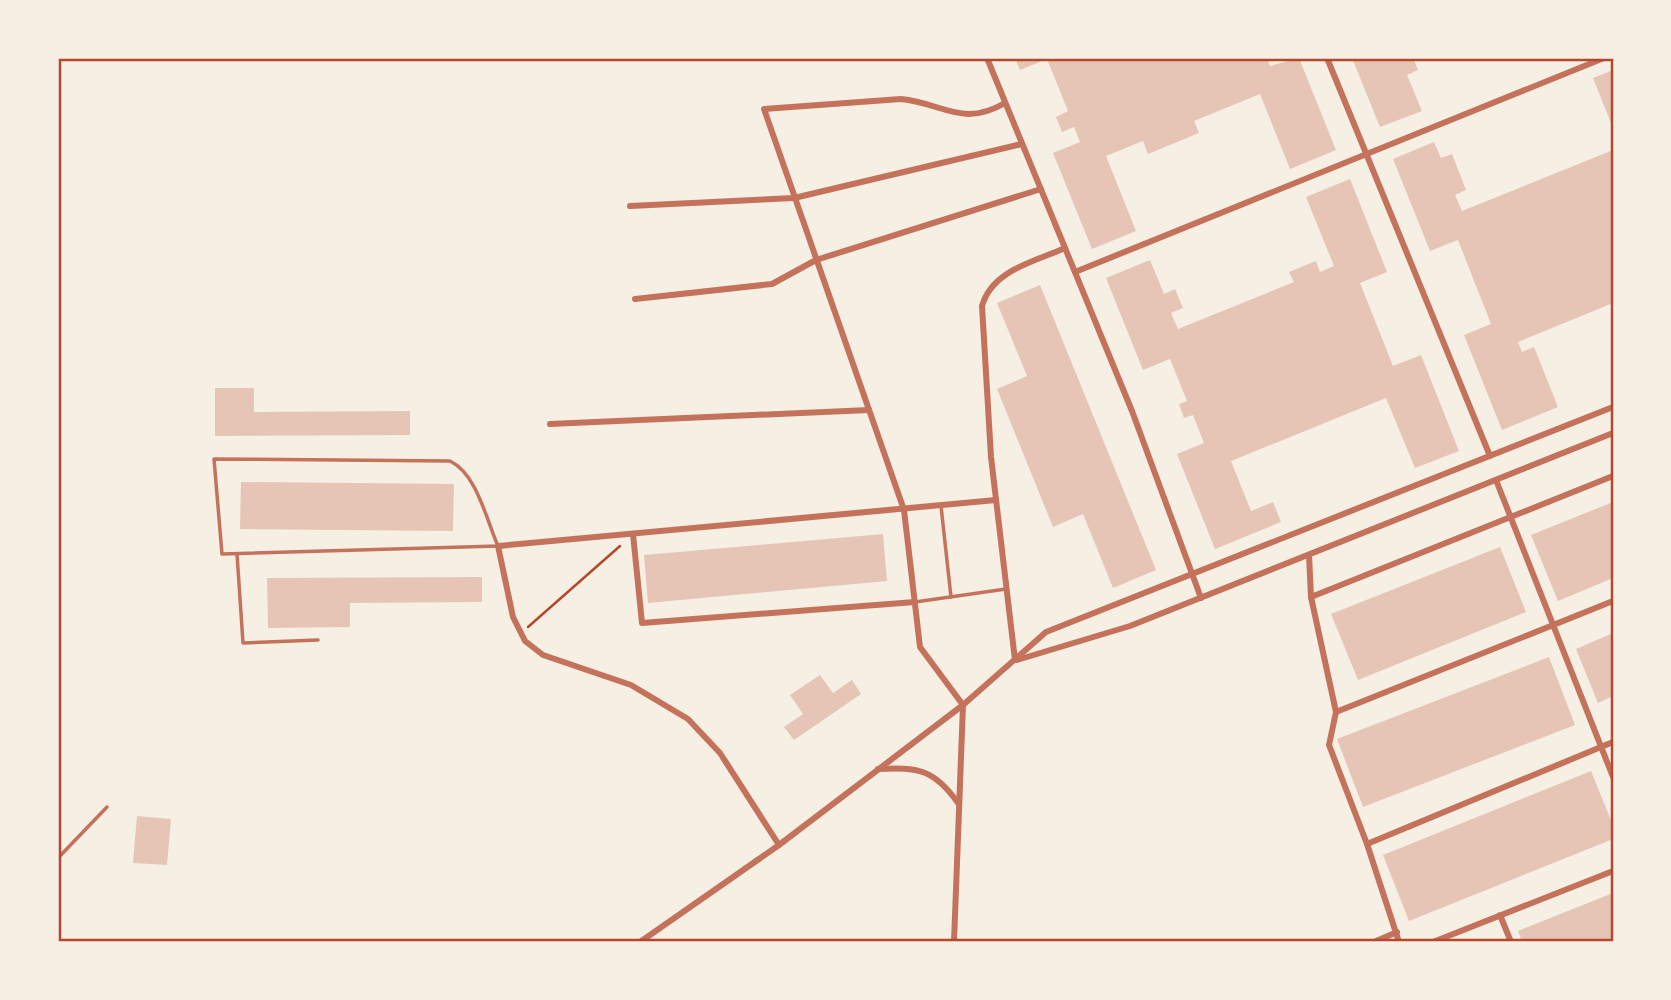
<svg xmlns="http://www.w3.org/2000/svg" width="1671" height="1000" font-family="Roboto,sans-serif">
  <rect width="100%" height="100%" fill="#f6efe4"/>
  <g fill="#e6c5b7">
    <path d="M1015,58H1267L1270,66L1299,58L1336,150L1290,169L1260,94L1194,121L1199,133L1148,154L1143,141L1106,156L1136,231L1092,249L1053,153L1080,142L1074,127L1062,132L1056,117L1068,111L1047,59L1020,70Z"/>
    <path d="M1352,58H1413L1418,70L1407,75L1422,111L1380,127Z"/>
    <path d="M1613,70V128L1593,78Z"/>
    <path d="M1434,142L1441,158L1452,154L1466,190L1455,195L1462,211L1613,150V303L1518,342L1522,352L1534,347L1558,407L1502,430L1464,335L1491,324L1458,240L1430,251L1393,159Z"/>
    <path d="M1350,179L1387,272L1360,283L1393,366L1421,355L1459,451L1415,468L1386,398L1231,461L1251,511L1273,502L1281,522L1215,549L1177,454L1204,443L1193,415L1184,418L1179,404L1187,401L1170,359L1143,370L1106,278L1150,260L1164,294L1175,289L1183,308L1171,313L1178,329L1294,282L1289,272L1316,261L1320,272L1334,266L1306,197Z"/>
    <path d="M1040,285L1156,570L1113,588L1083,514L1053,527L997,389L1027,376L997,303Z"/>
    <path d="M215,388H254V412L410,411V435L215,436Z"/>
    <path d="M241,482L454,484L453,531L240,529Z"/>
    <path d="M1613,502V578L1558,601L1531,535Z"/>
    <path d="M883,534L887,581L648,603L644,555Z"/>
    <path d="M1500,547L1526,612L1358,680L1331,614Z"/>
    <path d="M482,577V602L350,603V627L268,628L267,578Z"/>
    <path d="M1613,633V696L1598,703L1576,649Z"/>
    <path d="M1549,657L1575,725L1363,807L1337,739Z"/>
    <path d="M820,675L833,693L852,680L861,694L794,740L784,727L803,714L790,695Z"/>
    <path d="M1591,771L1613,825V839L1409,921L1383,855Z"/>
    <path d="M137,816L171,819L167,865L133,863Z"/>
    <path d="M1613,893V942H1522L1518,931Z"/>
  </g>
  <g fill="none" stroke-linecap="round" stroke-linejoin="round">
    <path stroke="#b5482f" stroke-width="2.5" d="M528,627L620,546"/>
    <g stroke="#c5725c" stroke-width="3.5">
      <path d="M214,459L450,461C477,474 486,519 498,546L222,554Z"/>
      <path d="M941,506L951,597"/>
      <path d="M237,554L243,643L318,640"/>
      <path d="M915,602L1006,589"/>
      <path d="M58,858L107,807"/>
    </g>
    <g stroke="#c5725c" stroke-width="6">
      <path d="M987,58L1132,411L1201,598"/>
      <path d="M1327,58L1490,456"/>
      <path d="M630,206L794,198L1022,144"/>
      <path d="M1075,272L1604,58"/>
      <path d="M635,299L772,284L816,260L1041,189"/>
      <path d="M550,424L869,410"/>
      <path d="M1496,480L1613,777"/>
      <path d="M633,534L642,623L915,602"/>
      <path d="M1309,555L1311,597L1613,476"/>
      <path d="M1311,597L1336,712L1329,745L1367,844L1399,942"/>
      <path d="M1015,660L991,457L982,306C992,270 1034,262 1065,248"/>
      <path d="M1017,660L1130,626L1613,433"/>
      <path d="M963,705L920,647L904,510L764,109L901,99C943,103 962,128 1005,103"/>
      <path d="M1336,712L1613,601"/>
      <path d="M878,769C918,767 934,769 958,803"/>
      <path d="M1367,844L1613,742"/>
      <path d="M779,845L720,753L688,719L631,685L543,655L525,641L513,617L498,546L996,500"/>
      <path d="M1500,915L1511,942"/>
      <path d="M640,942L779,845L963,705L1046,632L1613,407"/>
      <path d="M954,942L963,705"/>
      <path d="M1374,942L1397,932"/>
      <path d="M1433,942L1613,871"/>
    </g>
  </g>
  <rect width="1671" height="1000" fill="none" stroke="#f6efe4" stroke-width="119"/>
  <rect x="60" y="60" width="1552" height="880" fill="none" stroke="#b5482f" stroke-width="2.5"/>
</svg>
